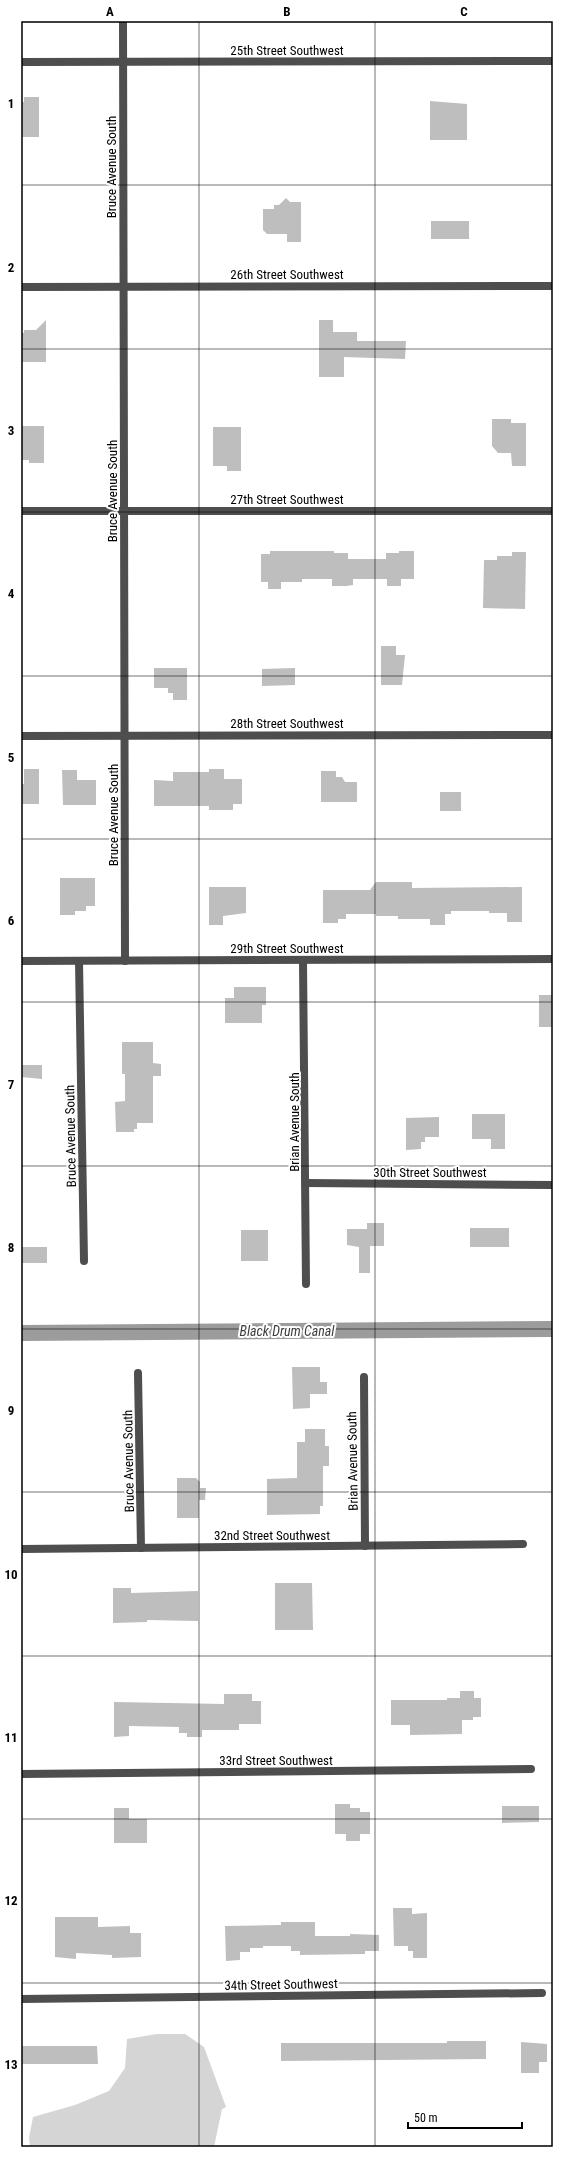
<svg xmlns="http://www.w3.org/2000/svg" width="574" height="2168" font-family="'Roboto Condensed',sans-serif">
  <rect width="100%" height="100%" fill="#fff"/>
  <path fill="#d5d5d5" d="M157,2034H185L204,2047L226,2107L222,2109L214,2147H30L29,2138L33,2117L75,2105L109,2091L125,2068L127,2039Z"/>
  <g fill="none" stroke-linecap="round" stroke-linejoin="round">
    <path stroke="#9c9c9c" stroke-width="16" d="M21,1333L553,1329"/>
  </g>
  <g fill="#bebebe">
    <path d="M24,97H39V137H21V102H24Z"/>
    <path d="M430,101L467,104V140H430Z"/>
    <path d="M286,198L290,202H301V242H287V234H267L263,230V209H274V205H279Z"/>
    <rect x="431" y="221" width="38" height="18"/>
    <path d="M46,320V362H21V333H24V330H36Z"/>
    <path d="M319,320H333V332H357V341H406L405,359L344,357V377H319Z"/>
    <path d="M492,419H511V423H526V466H512L511,453H498L492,446Z"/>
    <path d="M21,426H44V463H29V460H21Z"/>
    <path d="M213,427H241V471H227V466H213Z"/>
    <path d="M270,551H334V553H348V559H386V553H399V551H414V579H401V586H387V579H353V585L346,586H332V579H302V582H281V589H268V582H261V554H270Z"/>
    <path d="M512,552H526L525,609L483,608L484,560H497V556H512Z"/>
    <path d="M381,646H396V655H405L402,685H381Z"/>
    <path d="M154,668H187V700H173V693H168V688H154Z"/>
    <path d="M295,668V685L262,686V669Z"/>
    <path d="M24,769H39V804H21V784H24Z"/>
    <path d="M209,769H224V779H242V804H233V810H209V806H154V780L173,781V772H209Z"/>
    <path d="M62,770H77V780H96V805H63Z"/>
    <path d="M321,771H336V777H342L345,782H357V802H321Z"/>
    <rect x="440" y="792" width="21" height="19"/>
    <path d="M60,878H95V906H86V911H75V915H60Z"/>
    <path d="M376,882H412V888L522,887V922H507V913H489V911H451V914H445V925H430V919H398V916H376V914H346V919H338V923H323V890H370Z"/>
    <path d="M209,887H246V913L223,916V925H209Z"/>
    <path d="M234,987H266V1005H262V1023H225V998H234Z"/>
    <rect x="539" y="995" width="14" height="32"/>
    <path d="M122,1042H153V1063L161,1064V1076H153V1123H137V1129H134V1132H116L115,1102L125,1101V1074H122Z"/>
    <path d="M21,1065H42V1079L21,1077Z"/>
    <path d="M472,1114H505V1149H491V1139H472Z"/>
    <path d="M439,1117V1137H425V1142H421V1149L406,1150V1118Z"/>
    <path d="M367,1223H384V1246H370V1273H359V1247L347,1245V1229H367Z"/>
    <rect x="470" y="1228" width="39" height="19"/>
    <rect x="241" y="1230" width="27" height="31"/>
    <rect x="21" y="1247" width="26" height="16"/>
    <path d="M292,1367H320V1382H327V1394H310V1408L293,1409Z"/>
    <path d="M305,1429H325V1446H329V1466H323V1506H320V1514L267,1515V1479L297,1478V1442H305Z"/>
    <path d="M177,1478H196L200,1482V1488H206L205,1500H199V1518H177Z"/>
    <path d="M275,1583H312L313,1630H275Z"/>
    <path d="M113,1588H131V1593L198,1591V1621L147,1620V1622L113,1623Z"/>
    <path d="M460,1691H474V1698H481V1717H473V1720H462V1734L410,1735V1725H391V1700H447V1698H460Z"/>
    <path d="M224,1694H252V1701H261V1724H239V1730H202V1737H187V1733H179V1727L129,1726V1736L114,1737V1702L224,1704Z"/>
    <path d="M335,1804H350V1808H360V1812H370V1834H360V1841H346V1834H335Z"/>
    <path d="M502,1806H539V1822L502,1823Z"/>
    <path d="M114,1808H129V1819H147V1843H114Z"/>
    <path d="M393,1908H412V1914L427,1913V1958H413V1951H408V1946H394Z"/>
    <path d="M55,1917H98V1927L130,1926V1933H141V1957L112,1958V1955L76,1953V1959L55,1957Z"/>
    <path d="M281,1922H315V1936H350V1934L379,1935V1951H365V1954L300,1955V1951H291V1946H263V1948H250V1952H240V1960L226,1961L225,1926L281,1925Z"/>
    <path d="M447,2041H486V2059L281,2061V2043H447Z"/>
    <path d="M521,2042L547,2044V2062H539V2073H521Z"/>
    <path d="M21,2046H97L98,2064H21Z"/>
  </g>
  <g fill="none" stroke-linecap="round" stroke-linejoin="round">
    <g stroke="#4e4e4e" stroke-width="8">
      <path d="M123,21L125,961"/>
      <path d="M21,62L553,61"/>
      <path d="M21,287L553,286"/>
      <path d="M21,511H553"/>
      <path d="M21,736L553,735"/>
      <path d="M21,961L553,959"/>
      <path d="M79,961L84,1261"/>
      <path d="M303,961L306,1284"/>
      <path d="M306,1183L553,1185"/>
      <path d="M138,1373L141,1548"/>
      <path d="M364,1377L365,1546"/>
      <path d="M21,1549L523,1544"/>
      <path d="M21,1774L531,1769"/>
      <path d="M21,1999L542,1993"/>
    </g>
  </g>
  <path fill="none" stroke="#000" stroke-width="1" stroke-opacity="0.55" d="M199,21V2147M375,21V2147M21,185H553M21,349H553M21,512H553M21,676H553M21,839H553M21,1002H553M21,1166H553M21,1329H553M21,1492H553M21,1656H553M21,1819H553M21,1983H553"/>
  <g text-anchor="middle" stroke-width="4" stroke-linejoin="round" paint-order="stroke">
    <g font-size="13" fill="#000" stroke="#fff">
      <text x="287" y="55">25th Street Southwest</text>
      <text transform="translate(111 167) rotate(-90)" y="5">Bruce Avenue South</text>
      <text x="287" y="279">26th Street Southwest</text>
      <text transform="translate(112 491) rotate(-90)" y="5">Bruce Avenue South</text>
      <text x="287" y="504">27th Street Southwest</text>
      <text x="287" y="728">28th Street Southwest</text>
      <text transform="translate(113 815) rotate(-90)" y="5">Bruce Avenue South</text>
      <text x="287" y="953">29th Street Southwest</text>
      <text transform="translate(294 1122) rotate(-90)" y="5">Brian Avenue South</text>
      <text transform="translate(70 1136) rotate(-91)" y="5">Bruce Avenue South</text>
      <text x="430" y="1177">30th Street Southwest</text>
      <text transform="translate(128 1461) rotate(-91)" y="5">Bruce Avenue South</text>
      <text transform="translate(352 1461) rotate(-91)" y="5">Brian Avenue South</text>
      <text x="272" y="1540">32nd Street Southwest</text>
      <text x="276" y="1765">33rd Street Southwest</text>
      <text transform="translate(281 1984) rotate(-1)" y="5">34th Street Southwest</text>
    </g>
    <g font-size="14" font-style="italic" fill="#3d3d3d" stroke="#fff">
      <text x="287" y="1336">Black Drum Canal</text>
    </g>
  </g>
  <rect width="574" height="2168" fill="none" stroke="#ffffff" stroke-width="44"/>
  <path d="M408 2122v6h114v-6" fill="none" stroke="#000000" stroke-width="2"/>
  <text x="414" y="2122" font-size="12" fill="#000000" stroke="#ffffff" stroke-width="3" paint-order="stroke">50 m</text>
  <rect x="22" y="22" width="530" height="2124" fill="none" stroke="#000" stroke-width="1.5"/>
  <g font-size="13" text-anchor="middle" font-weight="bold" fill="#000">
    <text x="110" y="16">A</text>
    <text x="287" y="16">B</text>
    <text x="464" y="16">C</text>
    <text x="11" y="108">1</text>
    <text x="11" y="272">2</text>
    <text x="11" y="435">3</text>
    <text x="11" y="598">4</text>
    <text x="11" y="762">5</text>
    <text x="11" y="925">6</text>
    <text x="11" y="1089">7</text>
    <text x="11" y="1252">8</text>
    <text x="11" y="1415">9</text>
    <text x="11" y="1579">10</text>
    <text x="11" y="1742">11</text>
    <text x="11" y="1905">12</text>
    <text x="11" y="2069">13</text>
  </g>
</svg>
